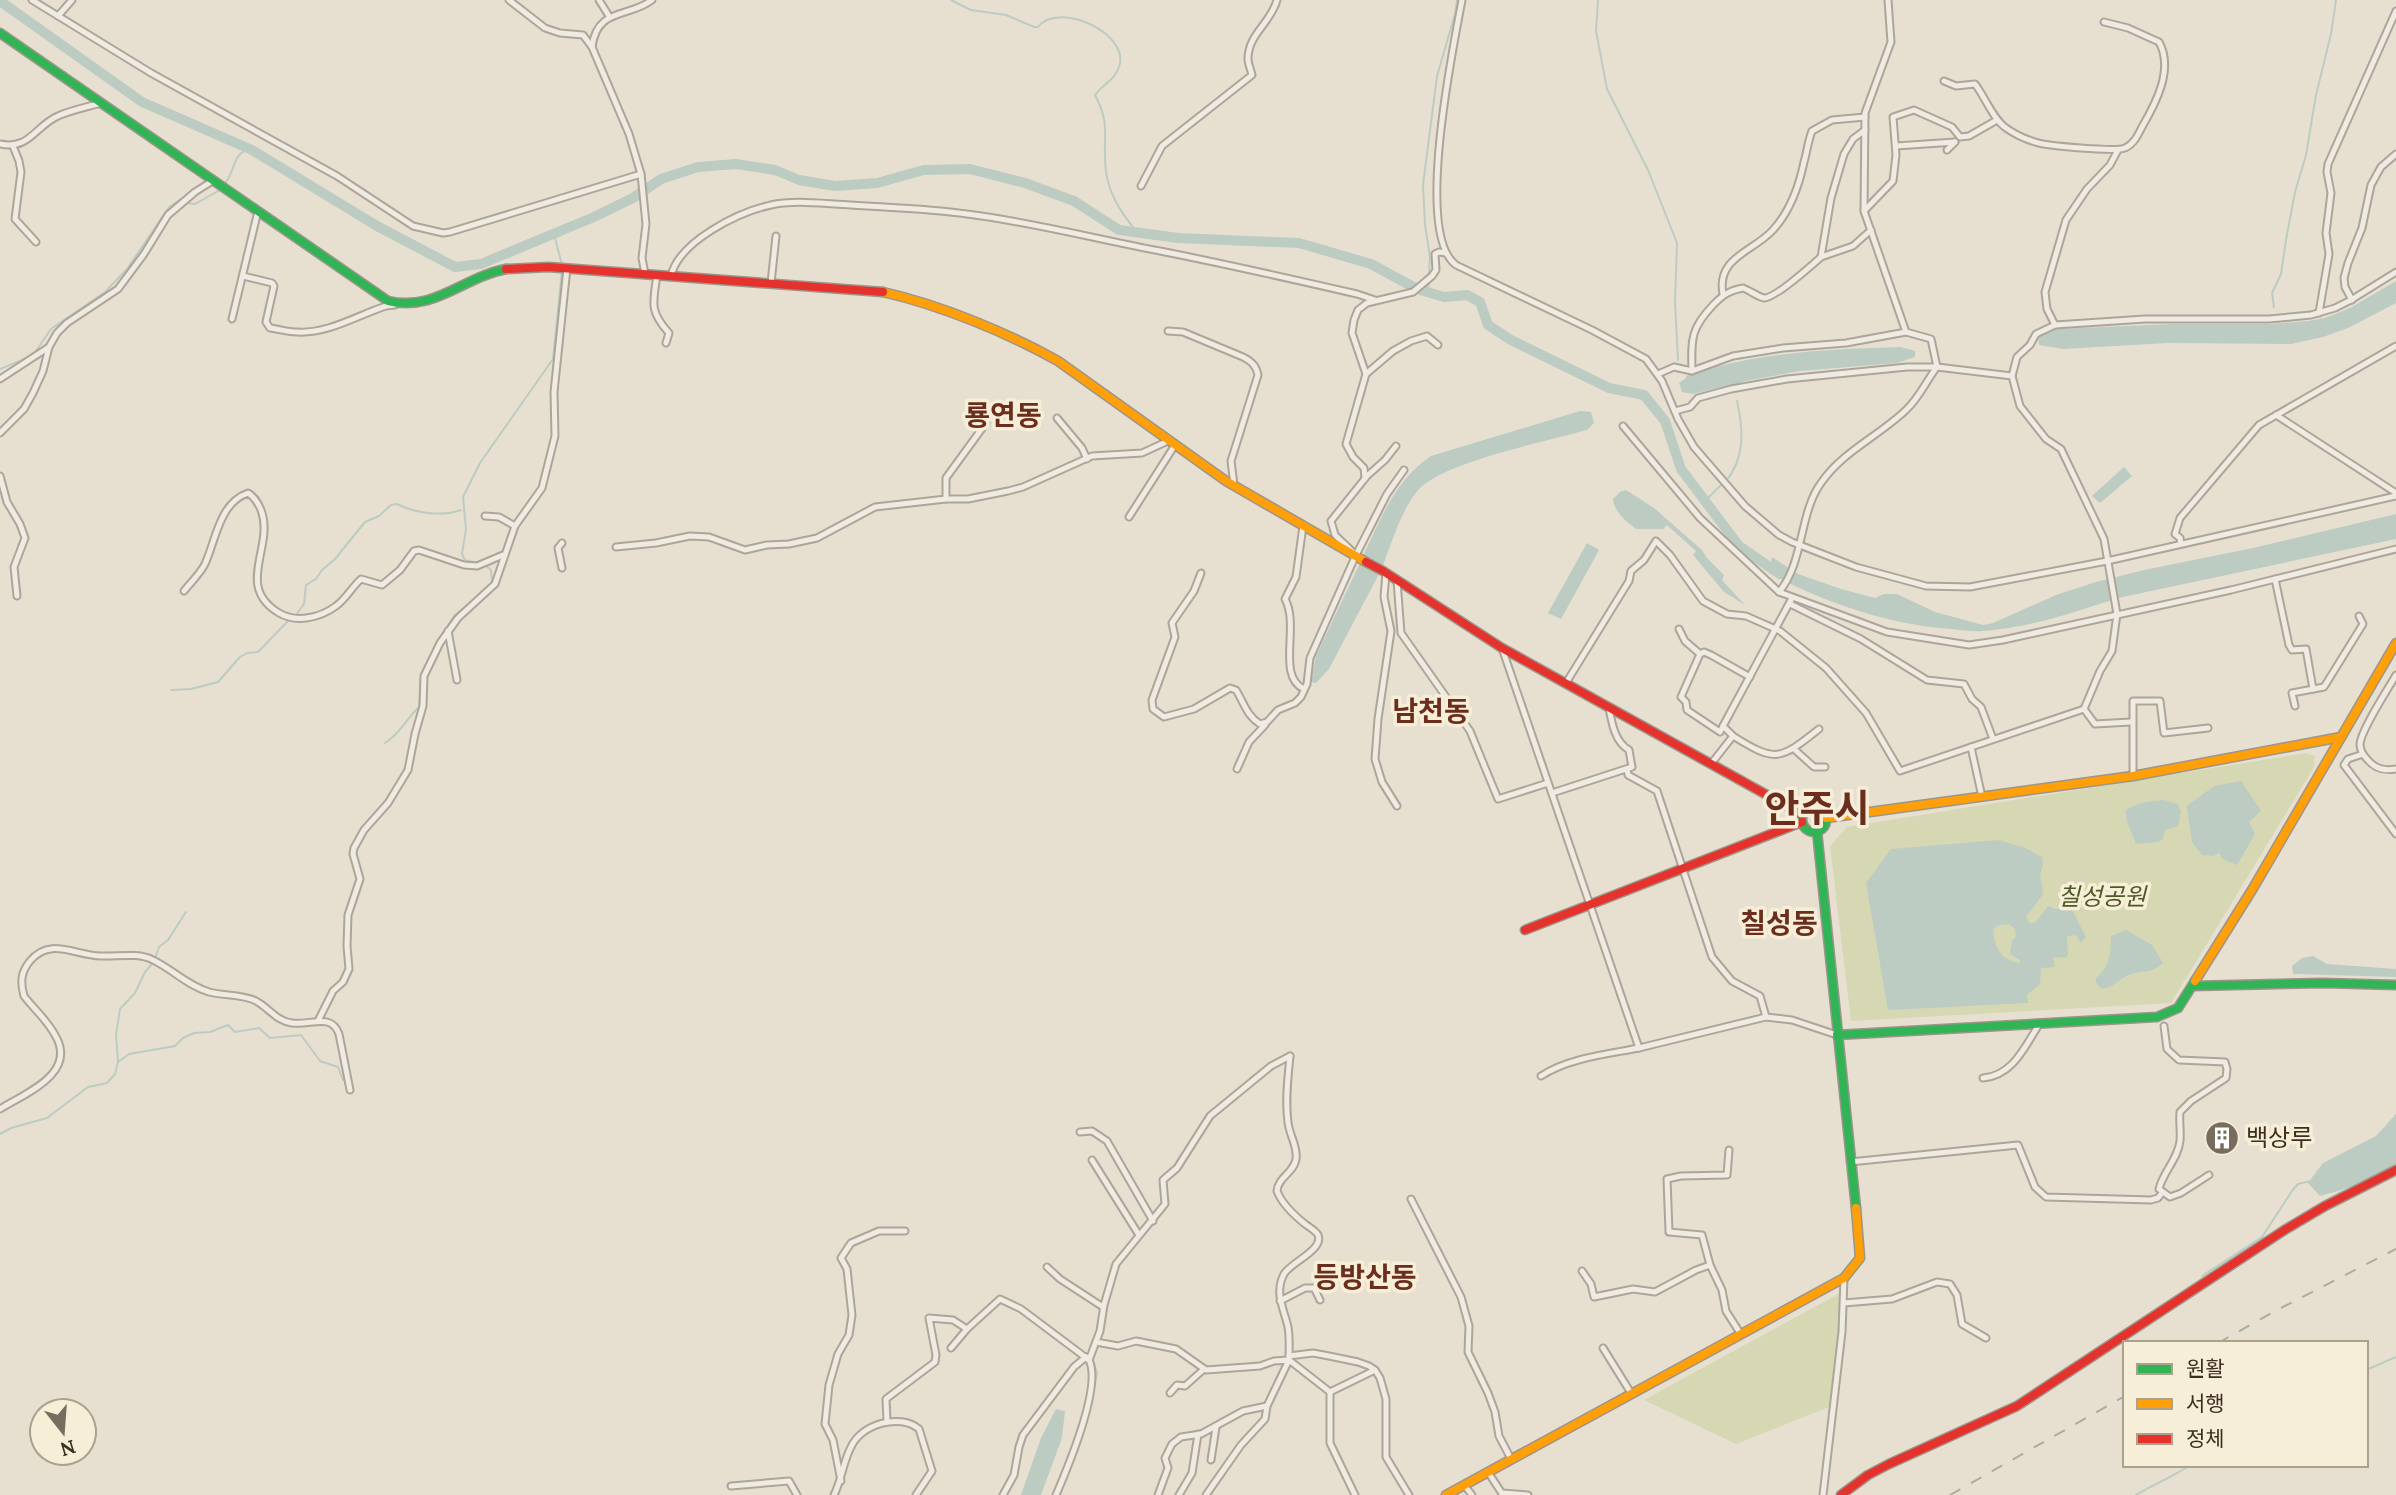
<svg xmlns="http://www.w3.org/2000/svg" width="2396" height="1495" font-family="Lora,'Noto Sans KR',serif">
  <rect width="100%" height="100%" fill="#e7e0d1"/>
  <g fill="#d6d7b3">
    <path d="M2306,753L2315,756L2314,767L2171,1003L1851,1021L1830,846L1847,827Z"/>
    <path d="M1842,1292L1831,1406L1736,1444L1644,1400Z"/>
  </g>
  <g fill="#bcccc2" fill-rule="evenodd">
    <path d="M2396,281V303L2348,328L2323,337L2291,344L2168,343L2063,349L2039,345L2038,337L2057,329L2173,324H2270L2308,321L2325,318L2350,308Z"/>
    <path d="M1901,347L1915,351V357L1897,363L1800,371L1745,381L1726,388L1725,386L1693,394L1682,392L1679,383L1686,378V376C1754,352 1830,349 1901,347Z"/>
    <path d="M1580,411L1591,412L1594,423L1587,430C1548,441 1444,462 1419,489C1401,510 1392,542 1382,568L1362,558C1381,519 1394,481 1431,456Z"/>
    <path d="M2124,467L2132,476L2100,503L2092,496Z"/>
    <path d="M1626,490L1654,508L1702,550L1707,558L1724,575L1722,580L1745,605L1724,592L1693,555L1696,551L1667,525L1663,529H1636C1626,521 1614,512 1613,499L1620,492Z"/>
    <path d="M2396,514V539L2118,598C2075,612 2029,628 1983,631C1973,632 1962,630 1951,629C1887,624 1826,603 1769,573L1772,557L1798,574L1841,589L1875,598L1884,594H1897L1935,612L1983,625L1993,623L2056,595L2096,582L2144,570L2253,548Z"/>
    <path d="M1587,543L1599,550L1561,619L1548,613Z"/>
    <path d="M1360,563L1380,572L1329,669L1316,683L1311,682L1316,656Z"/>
    <path d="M2241,781L2261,811L2249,822L2255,834L2237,865L2224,860L2219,853L2213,856L2202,855L2192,842L2187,806L2214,786Z"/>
    <path d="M2163,800L2178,804L2181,812L2178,826L2165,830L2163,839L2158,842L2136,844L2126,819V810C2138,802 2150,801 2163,800Z"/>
    <path d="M1999,840L2025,848L2042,857L2043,865L2040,874L2043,894L2026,917L2030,924L2036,922L2048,906L2055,909L2070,906L2086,937L2081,943L2076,935L2067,936L2068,955L2065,958L2054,957V967L2041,968L2040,984L2027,995L2028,1003L1888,1010L1866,883L1891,849ZM2009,924L2015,929L2016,936L2012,941L2010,954L2020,960V963C2000,960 1995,948 1993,929L1999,925Z"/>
    <path d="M2126,930L2152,945L2163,963C2148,976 2142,969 2129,975C2118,979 2116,987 2102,989L2096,983V978C2110,967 2111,952 2111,936Z"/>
    <path d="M2313,956L2327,964L2396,969V977L2293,974L2292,966L2302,958Z"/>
    <path d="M2396,1114V1165C2375,1181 2346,1189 2320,1196L2308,1183L2323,1163L2376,1136Z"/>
    <path d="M1056,1409L1065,1411L1062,1438L1041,1495H1021L1041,1438Z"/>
  </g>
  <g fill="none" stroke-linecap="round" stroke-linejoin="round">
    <g stroke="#bcccc2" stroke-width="2">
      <path d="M951,0L971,10L1006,15L1034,27H1038C1059,0 1131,34 1119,67C1114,81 1103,84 1095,95C1109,122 1104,130 1105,159C1105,188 1119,211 1137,232"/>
      <path d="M1598,0L1596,31L1607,89L1648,170L1677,243L1675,303L1678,360"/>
      <path d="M226,182C235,171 234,148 252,150"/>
      <path d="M186,203L195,204L220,190"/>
      <path d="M554,234L562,265"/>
      <path d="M1429,275L1430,257L1425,225L1423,185L1437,76L1455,14L1457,0"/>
      <path d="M1428,280L1429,293"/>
      <path d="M2274,307L2272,293L2281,274L2286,240L2295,192L2306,155L2316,95L2331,34L2336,0"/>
      <path d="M0,369L29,357L36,351L51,329L105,292L127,269L169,207L181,199"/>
      <path d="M1726,481C1746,457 1743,428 1737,401"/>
      <path d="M1705,501L1722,484"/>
      <path d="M476,563L465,560L462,554L466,529L463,497L480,463L553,359L562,270"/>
      <path d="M485,565L491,570L492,584"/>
      <path d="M296,615L304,604L306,585L316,579L322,570L335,559L365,522L379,516L391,505L397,504C414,513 442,517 461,510"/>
      <path d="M439,640L454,616L477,597"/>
      <path d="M171,690L191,689L218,682L240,657L247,653L258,652L288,621"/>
      <path d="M385,743C401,733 405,720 419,707L421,676"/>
      <path d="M155,959L159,947L168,940L186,912"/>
      <path d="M118,1061L116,1035L120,1009L135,993L145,972L153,963"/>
      <path d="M0,1134L11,1128L47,1118L88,1087L107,1083L115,1074L118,1062L129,1054L175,1046L183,1038L194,1033L210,1032L228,1025L235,1032L259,1028L270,1038L301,1035L320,1061L338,1067L343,1080"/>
      <path d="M2202,1276L2262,1237L2292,1191L2298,1184L2311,1181"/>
      <path d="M2366,1370L2396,1357"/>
      <path d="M1091,1403L1097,1373L1093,1360"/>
      <path d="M2136,1495C2154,1484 2173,1477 2190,1465"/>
    </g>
    <path stroke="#bcccc2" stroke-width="10" d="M0,1L142,102L252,150L377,226L455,267L481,264L594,217L633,198L661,179L698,167L736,164L775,170L799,180L835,186L877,183L924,170L970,169L1025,183L1074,201L1119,230L1178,238L1299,243L1371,264L1417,289L1444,297L1467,295L1480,302L1488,325L1511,340L1609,388L1644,395L1665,421L1681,469L1739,546L1780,574"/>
    <g stroke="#ada599" stroke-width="9">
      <g id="street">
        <path d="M32,0L151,73L337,176L413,226L443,233L450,232L641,174"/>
        <path d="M509,0L545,28L560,33L583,35L592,47"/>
        <path d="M599,0L609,16"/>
        <path d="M1462,0C1453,49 1414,234 1456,265L1592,330L1646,359L1662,381L1678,419L1694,447L1745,506L1779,535L1792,542L1856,567L1926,586L1970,587L2107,561L2396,496"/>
        <path d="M58,16L72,0"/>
        <path d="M1944,81L1956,86L1975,84C1985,97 1993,119 2006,128C2013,133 2025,139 2035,142C2046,146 2116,152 2125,148C2134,144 2138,135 2142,127C2156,103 2174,69 2159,42L2128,28L2104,22"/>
        <path d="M1865,130L1853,139L1844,154L1831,198L1821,257L1853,246L1871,230"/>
        <path d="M0,144C30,150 35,126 58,116C71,110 87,107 101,103"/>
        <path d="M13,146L19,161L21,172L15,219L36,242"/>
        <path d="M1896,146L1955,142"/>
        <path d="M1947,150L1955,142"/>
        <path d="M1141,186L1162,146L1252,75C1251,70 1248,64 1248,59C1248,34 1271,23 1277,0"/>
        <path d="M1864,211L1893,181L1896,155L1893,117L1914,110L1952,127L1960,137L1969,136L1997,120"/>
        <path d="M645,274L642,258L646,224L641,174L629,134L592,47C597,7 629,18 652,0"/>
        <path d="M657,275C653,303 649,311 669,333L666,343"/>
        <path d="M243,276L272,283L274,286L266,322L270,328C279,329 288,332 297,332C328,334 358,315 386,306L395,305"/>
        <path d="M671,276C679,241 739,212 771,205C796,199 840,205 867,206C900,208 934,209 967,214C1032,222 1096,239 1160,251C1226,264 1292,279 1357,294L1375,300"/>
        <path d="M771,283L776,236"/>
        <path d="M1723,294C1716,258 1752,252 1772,231C1790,212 1799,186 1804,162C1807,152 1808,141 1812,131L1832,120L1865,117"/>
        <path d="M2352,300L2345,287L2344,278L2348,263L2362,228L2371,185L2381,167L2396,154"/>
        <path d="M2319,313L2329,254L2326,233L2331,193L2327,172L2328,164L2396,11"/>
        <path d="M232,319L258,211"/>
        <path d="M2055,325L2047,309L2045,292L2066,220L2087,189L2110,165L2118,150"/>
        <path d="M1168,331L1183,332L1243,357C1251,361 1256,365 1258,375L1231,461L1234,485"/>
        <path d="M1692,371C1691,338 1691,328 1714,304C1723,295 1730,290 1743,288C1749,290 1758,297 1764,298C1774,299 1812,265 1821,257"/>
        <path d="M1366,374L1352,333L1354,320L1358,310L1367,303L1413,292L1432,276L1436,270L1435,254L1439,252L1446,253"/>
        <path d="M1658,374L1674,367L1692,371L1733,356L1783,348L1846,343L1906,332"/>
        <path d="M2012,376L2017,357L2030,345L2036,334L2055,325L2145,319H2269L2311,315L2335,308L2351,300L2396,272"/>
        <path d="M0,379L49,347"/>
        <path d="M1675,411L1690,407L1698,398L1731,389L1787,379L1907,367H1937L2012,376L2020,406L2046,439L2061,449L2104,539L2117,614L2112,651L2100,671L2084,709"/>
        <path d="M2276,415L2396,493"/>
        <path d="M1057,418L1082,448L1087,459"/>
        <path d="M1623,426L1700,518L1779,592L1887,632L1969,645L2003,640L2231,590L2396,549"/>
        <path d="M0,433L24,409L33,393L43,371L49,347L57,333L67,323L118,289L144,254L168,215L195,192L214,180"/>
        <path d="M0,476L7,502L20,524L25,538L14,567L17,596"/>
        <path d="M1365,478L1364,468L1353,457L1346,444L1366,374L1393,351L1411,341L1427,336L1438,345"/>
        <path d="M946,499V478L986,423"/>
        <path d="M485,516L499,517L515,526"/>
        <path d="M1129,517L1175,445"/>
        <path d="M1303,526L1296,577L1285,599C1300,626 1276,676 1304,689"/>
        <path d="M2181,544L2180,538L2175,534L2180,518L2259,425L2396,346"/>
        <path d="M616,547L656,543L690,536L709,537L745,550L767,545L789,544L817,538L875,507L946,499H968L1008,491L1023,487L1092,456L1142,453L1168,441"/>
        <path d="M1354,553L1335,535L1331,521L1367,476L1385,460L1396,446"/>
        <path d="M562,568L558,548L562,543"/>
        <path d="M1201,573L1194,591L1172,623L1175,637L1152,700L1153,709L1164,717L1194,709L1230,688L1236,690C1244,703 1247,716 1260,724L1267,722L1278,710L1295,703L1301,697L1307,684L1310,658L1355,557L1387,494L1404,470"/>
        <path d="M1386,573L1384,597L1391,631L1378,719L1375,759L1382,782L1397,806"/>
        <path d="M2275,579L2289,645L2292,650L2306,649L2313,689"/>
        <path d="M1397,581L1401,633L1470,731L1498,799L1548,783"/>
        <path d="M184,591C191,582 200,574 205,564C216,540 219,503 248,493C255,497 258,503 261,510C275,547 234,586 279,613C296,623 320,618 336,606C346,599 352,587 361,579L382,585L400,570L414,551L419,550L464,565L477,566L503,555"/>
        <path d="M1779,592C1804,563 1799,513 1821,483C1843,451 1879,436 1906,410C1920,397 1926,381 1937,367L1931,339L1906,332L1864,211L1865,113L1891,42L1888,0"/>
        <path d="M1790,604L1861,639L1927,680L1964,684L1972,699L1981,707L1993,739"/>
        <path d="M1679,629L1685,641L1700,654L1704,652L1711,655L1750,677"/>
        <path d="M448,631L457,680"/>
        <path d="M1502,648L1639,1048L1766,1017L1760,996L1732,981L1712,957L1657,791L1628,775L1627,769"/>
        <path d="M1700,654L1681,697L1686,702L1687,710L1720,732L1723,726"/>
        <path d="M2396,675C2388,689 2361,730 2360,744C2360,750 2363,755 2367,759C2375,769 2384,771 2396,769"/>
        <path d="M1566,683L1629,581L1631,571L1644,560L1656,541L1670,555L1703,601L1727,614L1746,616L1780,631L1826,668L1866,713L1900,771L2084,709L2095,724L2131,722"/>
        <path d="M2295,706L2292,693L2324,687L2363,624L2359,616"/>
        <path d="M1733,736C1776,763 1780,760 1819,729"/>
        <path d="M1971,747L1982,797"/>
        <path d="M1794,749L1814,767H1825"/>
        <path d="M2363,754L2348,759L2344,765L2396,834"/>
        <path d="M1711,764L1733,736L1723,726L1791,600"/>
        <path d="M1237,769L1249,742L1265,725"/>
        <path d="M2133,776V701H2160L2164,733L2208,728"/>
        <path d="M1552,793L1632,767L1629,750C1615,742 1612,724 1609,708"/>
        <path d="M1766,1017L1792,1020L1837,1035"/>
        <path d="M318,1021L333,991L343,982L349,969L347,946L348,915L360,879L353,854L354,848L364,830L388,803L408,770L415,734L423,706L424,676L440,643L458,618L495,584L515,526L542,488L555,436L554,392L567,268"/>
        <path d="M2164,1026L2167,1049L2179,1060L2225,1062L2227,1069L2226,1078L2191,1101L2180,1112C2179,1122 2181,1132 2180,1141C2178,1159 2163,1172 2159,1189L2170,1197L2181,1193L2209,1175"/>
        <path d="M1290,1056C1288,1077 1285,1101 1288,1122C1289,1135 1298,1146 1296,1159C1294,1173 1278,1177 1277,1191C1282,1204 1295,1216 1305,1224C1309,1227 1316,1231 1318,1235C1324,1250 1291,1262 1284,1274C1274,1293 1284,1309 1288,1327C1290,1338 1289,1350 1289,1360L1330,1392"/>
        <path d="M1541,1076C1568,1058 1608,1054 1639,1048"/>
        <path d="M1983,1078C2013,1076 2025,1046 2040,1023"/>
        <path d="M0,1109C26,1093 78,1073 55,1035C47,1020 34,1009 24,996C20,982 21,972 30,961C50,937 74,955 100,956C117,957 137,952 153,960C172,969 188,986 209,992C224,996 242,994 256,1001C269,1008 276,1021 292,1023C310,1026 331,1012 339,1034L350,1090"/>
        <path d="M1080,1132L1092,1131L1107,1141L1153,1221"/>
        <path d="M1729,1150L1727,1175L1681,1176L1667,1179L1669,1232L1702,1235L1710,1265L1722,1290L1726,1311L1740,1333"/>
        <path d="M1092,1160L1139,1235"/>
        <path d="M1850,1162L2018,1145L2035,1187L2046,1197L2151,1200L2158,1198L2162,1193"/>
        <path d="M1411,1199L1461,1297L1469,1326L1468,1352L1488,1393L1495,1412L1499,1436L1511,1459"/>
        <path d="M1047,1267L1060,1279L1103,1307"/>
        <path d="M1582,1271L1591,1284L1594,1297L1633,1289L1655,1292L1696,1270L1710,1265"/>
        <path d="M1280,1301L1305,1288H1314L1320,1300"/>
        <path d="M1844,1303L1892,1299L1937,1282L1950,1284L1957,1295L1962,1324L1986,1338"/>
        <path d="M1096,1342L1118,1346L1136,1341L1176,1349L1206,1370L1260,1366L1274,1361L1289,1360L1267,1406L1265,1419L1241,1445L1206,1495"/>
        <path d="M951,1348L967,1329L1000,1299L1021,1309L1089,1360C1102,1386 1068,1467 1056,1495"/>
        <path d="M1603,1348L1631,1393"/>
        <path d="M1289,1356L1313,1353L1329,1356L1358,1362L1369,1366L1375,1370L1380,1378L1386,1399V1457L1409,1495"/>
        <path d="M1089,1360L1100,1331L1104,1305L1116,1264L1165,1204L1163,1180L1177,1168L1210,1116L1271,1066L1290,1056"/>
        <path d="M1330,1392V1443L1355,1495"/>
        <path d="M1330,1392L1375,1370"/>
        <path d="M1170,1393L1177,1385L1185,1386L1204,1369"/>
        <path d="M887,1422L886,1399L935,1362L936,1355L929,1318L953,1320L967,1329"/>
        <path d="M1211,1460L1216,1427"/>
        <path d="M1488,1472L1503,1495"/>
        <path d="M841,1481L833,1440L825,1424L829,1385L838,1354L849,1335L852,1315L847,1269L841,1258L851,1243L879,1231H905"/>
        <path d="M1464,1485L1472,1495"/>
        <path d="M731,1486L789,1481L797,1495"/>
        <path d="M1502,1493L1528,1495"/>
        <path d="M834,1495C842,1479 843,1462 851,1447C861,1424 900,1413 919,1429L932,1471L916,1495"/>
        <path d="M1003,1495L1014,1475L1019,1447L1023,1435L1074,1367L1086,1357"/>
        <path d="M1158,1495L1168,1468L1165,1458L1172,1444L1181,1437L1201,1434L1243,1411L1267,1406"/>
        <path d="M1179,1495L1192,1473L1198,1434"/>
        <path d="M1823,1495L1842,1332L1844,1278"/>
      </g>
    </g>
    <g stroke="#9c958a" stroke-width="11">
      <g id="fast">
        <path d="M0,33L388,301C435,312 463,277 506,269"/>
        <circle cx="1814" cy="820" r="12"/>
        <path d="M1817,831L1856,1208"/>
        <path d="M2193,986L2323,983L2396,985"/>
        <path d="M1837,1035L2157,1017L2178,1008L2195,981"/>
      </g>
    </g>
    <g stroke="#9c958a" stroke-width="11">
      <g id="slow">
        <path d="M883,292C940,305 1006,332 1058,361L1226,481L1366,562"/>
        <path d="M1826,818L2133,776L2341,737"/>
        <path d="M2195,981L2252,890L2396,643"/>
        <path d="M1446,1495L1844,1278L1860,1258L1856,1208"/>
      </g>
    </g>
    <g stroke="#9c958a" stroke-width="11">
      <g id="jam">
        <path d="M506,269L548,267L883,292"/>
        <path d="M1366,562L1383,571L1502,648L1803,815"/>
        <path d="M1525,930L1802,822"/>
        <path d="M1841,1495L1868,1475L1889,1464L2017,1406L2283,1231L2325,1206L2396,1170"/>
      </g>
    </g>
    <use href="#street" stroke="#efebe3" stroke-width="5"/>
    <use href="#fast" stroke="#30b455" stroke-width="8"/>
    <use href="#slow" stroke="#ff9f0a" stroke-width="8"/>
    <use href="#jam" stroke="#e5322d" stroke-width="8"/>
    <g stroke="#afaaa2" stroke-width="2" stroke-dasharray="12 12" stroke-linecap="butt">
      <path d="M2218,1343L2277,1310L2396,1249"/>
      <path d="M1950,1495L2125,1396"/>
    </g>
  </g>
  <defs>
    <g id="building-disc" transform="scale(1.75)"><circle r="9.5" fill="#786c5e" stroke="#f7eed8"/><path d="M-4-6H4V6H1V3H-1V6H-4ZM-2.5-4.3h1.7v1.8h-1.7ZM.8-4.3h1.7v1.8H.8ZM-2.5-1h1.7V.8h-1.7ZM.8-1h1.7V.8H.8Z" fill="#fff"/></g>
  </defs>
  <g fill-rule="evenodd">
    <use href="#building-disc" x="2222" y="1138"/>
  </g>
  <g text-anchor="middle" stroke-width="7" stroke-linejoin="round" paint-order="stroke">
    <g font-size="24" font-style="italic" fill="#4d5a26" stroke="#f7eed8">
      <text x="2102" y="905">칠성공원</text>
    </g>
    <g font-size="24" fill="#3d2e20" stroke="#f7eed8" text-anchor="start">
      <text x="2246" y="1146">백상루</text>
    </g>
    <g font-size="28" font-weight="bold" fill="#6b2e1e" stroke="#f7eed8">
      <text x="1003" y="425">룡연동</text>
      <text x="1431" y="721">남천동</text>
      <text x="1779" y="933">칠성동</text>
      <text x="1365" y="1287">등방산동</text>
    </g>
    <g font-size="38" font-weight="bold" fill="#6b2e1e" stroke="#f7eed8">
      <text x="1817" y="822">안주시</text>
    </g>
  </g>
  <rect x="2123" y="1341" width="245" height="126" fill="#f7eed8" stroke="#ada18e" stroke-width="2"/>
  <rect x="2137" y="1364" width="35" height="10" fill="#30b455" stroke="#ada18e" stroke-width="2"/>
  <text x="2186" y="1376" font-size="21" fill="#3d2e20">원활</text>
  <rect x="2137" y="1399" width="35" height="10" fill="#ff9f0a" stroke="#ada18e" stroke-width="2"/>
  <text x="2186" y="1411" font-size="21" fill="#3d2e20">서행</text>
  <rect x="2137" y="1434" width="35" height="10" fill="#e5322d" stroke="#ada18e" stroke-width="2"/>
  <text x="2186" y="1446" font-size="21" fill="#3d2e20">정체</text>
  <g transform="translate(63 1432) rotate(163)"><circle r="33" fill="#f7eed8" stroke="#ada18e" stroke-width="2"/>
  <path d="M0-5L12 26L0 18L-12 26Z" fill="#786c5e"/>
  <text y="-10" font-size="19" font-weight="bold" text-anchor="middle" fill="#3d2e20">N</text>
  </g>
</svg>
